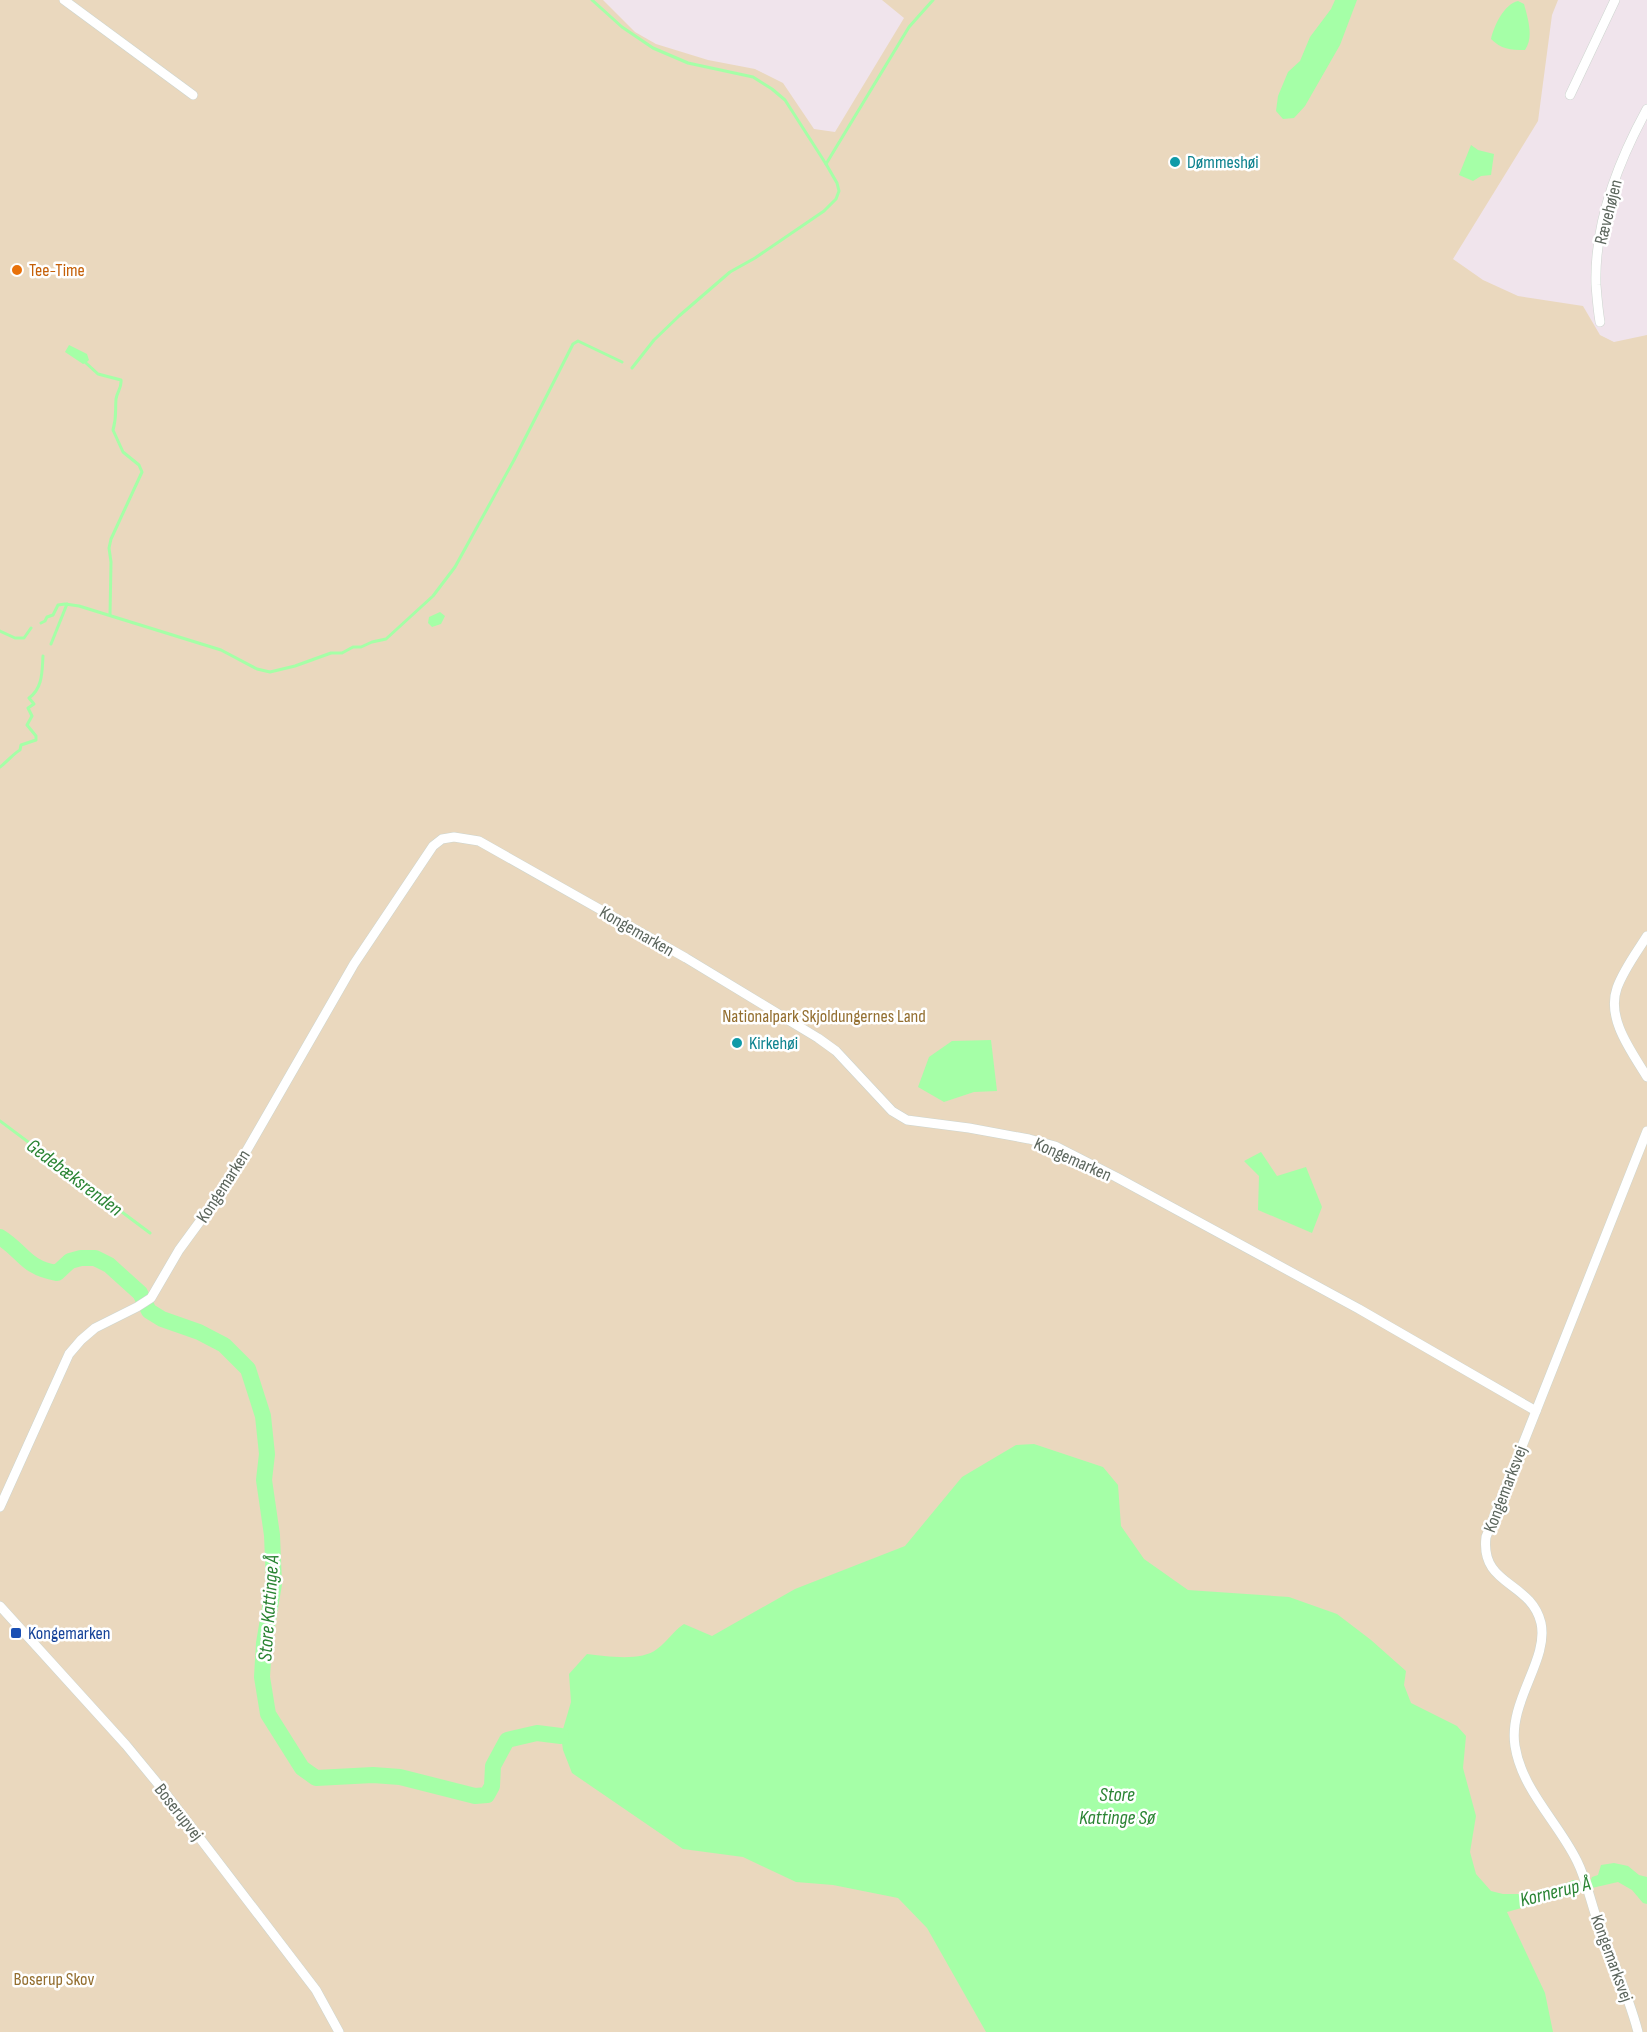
<svg xmlns="http://www.w3.org/2000/svg" width="1647" height="2032" font-family="'Sofia Sans Condensed',sans-serif">
  <rect width="100%" height="100%" fill="#f0e4ec"/>
  <path fill="#ead8be" d="M0,0H603L635,32L656,44L708,60L755,69L783,83L814,129L835,132L904,18L882,0H1558L1552,15L1538,121L1453,259L1483,280L1518,296L1583,306L1600,335L1614,342L1647,335V2032H0Z"/>
  <g fill="#a5ffa7">
    <path d="M1335,0H1357L1340,45L1305,106L1294,118L1283,119L1276,111L1278,96L1288,72L1300,61L1310,37L1331,9Z"/>
    <path d="M1518,1L1524,4C1528,19 1534,37 1525,50C1510,50 1501,49 1491,39C1494,26 1504,4 1518,1Z"/>
    <path d="M1471,145L1478,150L1494,154L1491,175L1481,176L1473,181L1459,175Z"/>
    <path d="M69,345L87,354L89,360L86,363L83,364L65,352Z"/>
    <path d="M440,612L445,616L441,624L432,627L428,623L429,617Z"/>
    <path d="M991,1040L997,1091L974,1092L944,1102L918,1087L929,1057L952,1041Z"/>
    <path d="M1261,1152L1277,1176L1306,1167L1322,1207L1312,1233L1258,1210L1259,1176L1244,1161Z"/>
    <path d="M1034,1444L1103,1467L1118,1485L1121,1526L1144,1559L1188,1590L1289,1597L1337,1614L1371,1640L1406,1671L1404,1685L1411,1703L1457,1726L1466,1736L1463,1768L1476,1816L1470,1852L1476,1874L1491,1891L1503,1894H1540L1551,1890L1573,1880L1579,1881L1582,1886L1581,1892L1507,1912L1545,1993L1553,2032H986L927,1928L898,1898L833,1885L796,1882L743,1857L683,1849L572,1773L563,1750L561,1736L571,1702L569,1674L587,1654C606,1656 641,1662 657,1649C668,1641 673,1631 684,1624L712,1636L795,1589L905,1546L962,1477L1016,1445Z"/>
    <path d="M1614,1863L1628,1866L1639,1875L1647,1877V1904L1643,1903L1632,1890L1618,1882L1592,1888L1590,1882L1592,1877L1598,1875L1601,1865Z"/>
  </g>
  <g fill="none" stroke-linecap="round" stroke-linejoin="round">
    <g stroke="#a5ffa7" stroke-width="3">
      <path d="M592,0L622,27L653,48L688,63L753,77L772,89L785,100L826,164L837,183L839,191L836,199L824,211L755,258L730,272L679,316L654,340L632,368"/>
      <path d="M826,164L909,27L933,0"/>
      <path d="M86,363L98,374L121,380C122,388 117,392 116,399C115,411 117,416 113,430L123,452L139,465L142,472L111,539L109,548L111,562L110,615"/>
      <path d="M41,623L45,621L47,617L53,615L58,605L65,604L79,606L221,650L257,669L270,672L295,666L331,653H342L353,647H361L372,642L386,639L433,596L455,567L514,460L573,344L578,341L622,362"/>
      <path d="M0,631L15,638H24L31,628"/>
      <path d="M51,644L67,604"/>
      <path d="M0,767C7,762 13,754 20,750L21,745L36,740V736L27,725L32,716L28,708L34,704L29,698C43,688 42,671 43,656"/>
      <path d="M0,1121L150,1233"/>
    </g>
    <path stroke="#a5ffa7" stroke-width="16" d="M0,1237C23,1251 25,1268 57,1273L70,1261L81,1258H95L109,1265L140,1293L149,1311L162,1319L199,1332L224,1345L248,1369L263,1416L267,1454L264,1480L272,1535L274,1584L264,1643L262,1677L268,1714L302,1768L316,1778L373,1775L400,1777L475,1796L487,1795L492,1786L493,1766L507,1740L537,1733L561,1736"/>
    <g stroke="#cdd5cf" stroke-width="10">
      <g id="minor">
        <path d="M64,0L193,95"/>
        <path d="M1570,95L1615,0"/>
        <path d="M1600,322C1598,310 1597,298 1596,285C1594,224 1618,162 1647,109"/>
        <path d="M1647,936C1637,952 1624,969 1617,988C1606,1019 1632,1052 1647,1077"/>
        <path d="M0,1507L69,1354L81,1340L95,1328L137,1307L151,1298L179,1250L228,1183L354,964L433,846L442,839L454,837L479,841L686,958L818,1038L836,1051L892,1111L907,1120L969,1128L1029,1139L1055,1146L1116,1177L1359,1309L1536,1411"/>
        <path d="M0,1606L126,1745L163,1790L316,1990L339,2032"/>
        <path d="M1638,2032C1629,1996 1612,1960 1599,1925C1591,1904 1587,1881 1577,1861C1558,1822 1522,1790 1515,1746C1508,1701 1549,1660 1541,1623C1531,1581 1480,1586 1486,1537L1647,1131"/>
      </g>
    </g>
    <use href="#minor" stroke="#fff" stroke-width="9"/>
  </g>
  <g fill="#0f9aa8" stroke="#fff" stroke-width="2">
    <circle cx="1175" cy="162" r="6"/>
    <circle cx="737" cy="1043" r="6"/>
  </g>
  <circle fill="#e8710a" stroke="#fff" stroke-width="2" cx="17" cy="270" r="6"/>
  <rect fill="#1a4fb4" stroke="#fff" stroke-width="2" x="10" y="1627" width="12" height="12" rx="3"/>
  <g text-anchor="middle" stroke-width="5" stroke-linejoin="round" paint-order="stroke">
    <g font-size="18" fill="#0d838f" stroke="#fff" text-anchor="start">
      <text x="1187" y="168">Dømmeshøi</text>
      <text x="749" y="1049">Kirkehøi</text>
    </g>
    <g font-size="18" fill="#5c665d" stroke="#fff">
      <text transform="translate(1608 212) rotate(-76)" y="6">Rævehøjen</text>
      <text transform="translate(637 931) rotate(30)" y="6">Kongemarken</text>
      <text transform="translate(1073 1159) rotate(24)" y="6">Kongemarken</text>
      <text transform="translate(223 1186) rotate(-57)" y="6">Kongemarken</text>
      <text transform="translate(1505 1489) rotate(-69)" y="6">Kongemarksvej</text>
      <text transform="translate(179 1812) rotate(52)" y="6">Boserupvej</text>
      <text transform="translate(1612 1958) rotate(70)" y="6">Kongemarksvej</text>
    </g>
    <g font-size="18" fill="#c56008" stroke="#fff" text-anchor="start">
      <text x="29" y="276">Tee-Time</text>
    </g>
    <g font-size="18" fill="#936e2f" stroke="#fff">
      <text x="824" y="1022">Nationalpark Skjoldungernes Land</text>
      <text x="54" y="1985">Boserup Skov</text>
    </g>
    <g font-size="18" fill="#164399" stroke="#fff" text-anchor="start">
      <text x="28" y="1639">Kongemarken</text>
    </g>
    <g font-size="20" font-style="italic" fill="#2a8433" stroke="#fff">
      <text transform="translate(75 1177) rotate(37)" y="7">Gedebæksrenden</text>
      <text transform="translate(268 1608) rotate(-86)" y="7">Store Kattinge Å</text>
      <text x="1117" y="1801">Store<tspan x="1117" dy="23">Kattinge Sø</tspan></text>
      <text transform="translate(1555 1891) rotate(-14)" y="7">Kornerup Å</text>
    </g>
  </g>
</svg>
